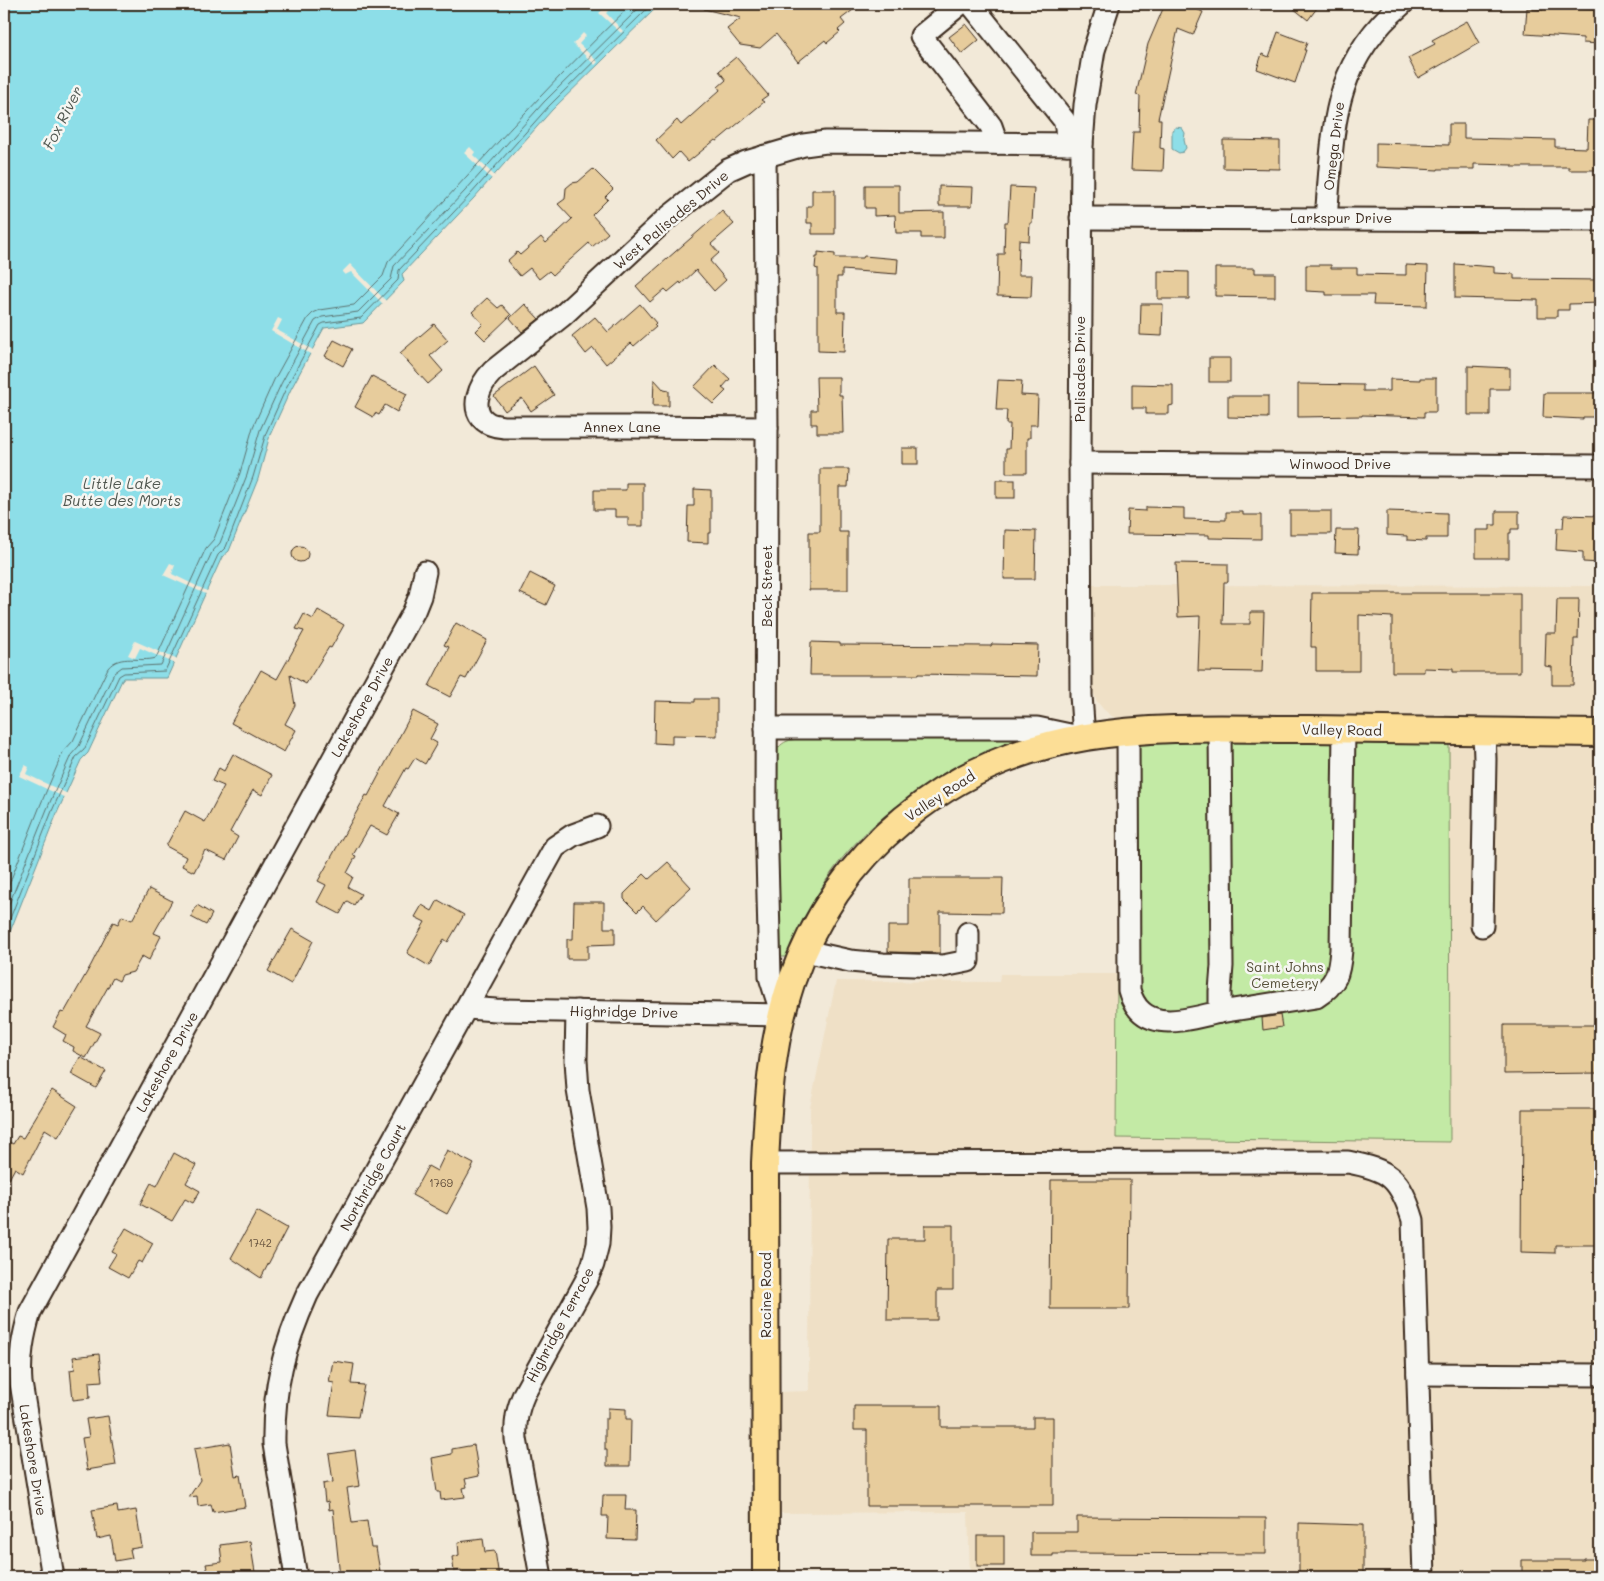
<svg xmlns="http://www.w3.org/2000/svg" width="1604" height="1581" font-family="Mali,sans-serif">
  <rect width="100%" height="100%" fill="#f2e9d8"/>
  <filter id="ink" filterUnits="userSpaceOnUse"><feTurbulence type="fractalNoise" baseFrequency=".02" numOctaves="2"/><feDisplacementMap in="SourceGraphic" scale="10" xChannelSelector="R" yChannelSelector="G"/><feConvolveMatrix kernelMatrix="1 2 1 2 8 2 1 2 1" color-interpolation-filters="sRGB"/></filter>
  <g filter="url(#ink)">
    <g fill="#efe0c6">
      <path d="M1088,585L1600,586V718L1226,715L1123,719L1113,717L1103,709L1096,700L1090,681Z"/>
      <path d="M1449,746L1600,748V1577H970L968,1512L776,1513L778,1392L809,1391L810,1108L836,981L999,982L1000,974H1117L1116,1138L1450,1141Z"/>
    </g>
    <g fill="#c3eaa5" stroke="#7f8a62">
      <path d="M1449,731L1450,1142L1116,1138L1117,974L1120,975L1122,733Z"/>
      <path d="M1024,733L1026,739C1020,742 1013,743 1007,745C933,776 858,822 818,894C807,912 798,933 790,952L786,957H782L778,954L776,792L778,748C784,741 789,740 799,739L995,738Z"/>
    </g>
    <g fill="#8ddee8" stroke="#6c9697">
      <path d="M4,4H660L552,110L473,199L402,274L404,281L363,323L324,328L291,389L270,435L258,479L229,551L222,557L167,678H123L88,753L81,760L57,813L4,947Z"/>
      <path d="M1176,127L1182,128L1185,133L1184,140L1186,148L1183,152L1179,153L1172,149V130Z"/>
    </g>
    <g fill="#f2e9d8">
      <path d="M609,4L614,5L606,13L623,31L621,33L599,13Z"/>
      <path d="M583,33L586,36L579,44L598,62L595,65L573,44Z"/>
      <path d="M470,147L475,152L473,155L495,176L492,179L464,153Z"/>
      <path d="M350,264L386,301L383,304L351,272L345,275L342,272Z"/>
      <path d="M278,318L282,320L277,330L315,351L312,355L271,331Z"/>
      <path d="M170,563L175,565L172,574L209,592L208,595L163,575Z"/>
      <path d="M135,641L178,660L176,664L140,648L135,658L128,655Z"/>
      <path d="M25,765L29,767L26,774L68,794L66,798L19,776Z"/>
    </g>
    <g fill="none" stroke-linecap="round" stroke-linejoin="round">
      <g stroke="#5c726f" stroke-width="1">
        <path d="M4,897L40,806L63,752L73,741L108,668C120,653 140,663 156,658L206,548L214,539L240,473L253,427L274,380L308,318L313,313L320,310L354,305L383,276L388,262C469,175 547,85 632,4"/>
        <path d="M4,917L47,809L71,755L79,746L114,673L122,667L161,665L212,552L220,543L247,475L260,430L281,384L315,321L322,317L358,312L391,279L394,266L465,191L544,102L643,4"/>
        <path d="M4,934L52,811L76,757L84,750L119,676L124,673L165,671L218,555L226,547L253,477L266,433L287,386L320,325L324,323L361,318L398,280L399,270L470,195L549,106L652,4"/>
      </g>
    </g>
    <g fill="#e7cc9c" stroke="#3b2a1e">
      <path d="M705,4H861L841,19L845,24L838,30L840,32L827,43L825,40L798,62L776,34L760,48L740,45L727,29L741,18L704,9Z"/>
      <path d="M1165,4H1184L1203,12L1193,35L1178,29L1158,119H1161L1160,148L1164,149L1163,171L1131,170L1133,132H1139L1140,96L1136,95L1148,44Z"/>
      <path d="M1288,4H1320L1308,20Z"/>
      <path d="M1543,6L1600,10V44L1583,43V38L1525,34L1527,8L1543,10Z"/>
      <path d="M1467,21L1479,43L1418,78L1408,58L1435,44L1432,40Z"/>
      <path d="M966,24L979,40L962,54L949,37Z"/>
      <path d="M1278,32L1307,43L1304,50H1306L1295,83L1257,69L1262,54L1269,57Z"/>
      <path d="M736,57L768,95L761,100L764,102L717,141L715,140L688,162L679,152L672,159L656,140L677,120L681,125L720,90L718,87L726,80L719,71Z"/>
      <path d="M1588,120H1600V168L1595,167V170H1569V167H1512V165L1474,164V169H1438V170L1376,167V143L1449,145V124H1464V138L1555,140V147L1587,148Z"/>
      <path d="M1223,140L1280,141V169L1223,168Z"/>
      <path d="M593,169L613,189L605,197L608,199L592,215L608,233L592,247L589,243L553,275L549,271L539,279L530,268L520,276L507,261L517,252L520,255L541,237L546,243L572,219L558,204L565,199L566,188L572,183L578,182Z"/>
      <path d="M865,185H899V213L944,212V238H921V233H896L895,215L874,216V208H865Z"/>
      <path d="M939,186L973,187L972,206H939Z"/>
      <path d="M1010,187L1034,188L1032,223H1030L1029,241L1019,240L1018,275H1032L1031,297L997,296L998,254H1004L1005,222H1008Z"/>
      <path d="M812,190H835V234H812V223H807V206H812Z"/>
      <path d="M722,211L734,224L711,244L719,253L710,261L726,280L714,291L696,270L681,284L680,282L668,292L665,289L650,302L636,286Z"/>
      <path d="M818,252L835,254V258H863L864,256L898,259L897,274L842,270V277H837V312H845L844,352L818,351V269L815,268L816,257H818Z"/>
      <path d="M1455,264L1494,267V273L1514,274V279L1600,280V303L1569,304V310H1557V317H1538V300L1455,298Z"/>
      <path d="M1306,265H1331V268H1357V274L1406,275V265L1428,266L1427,306L1373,305L1374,295H1326V292L1306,291Z"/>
      <path d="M1215,268H1255V273H1275V297L1215,296Z"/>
      <path d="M1158,271L1189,272V299H1158Z"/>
      <path d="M487,298L498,308L502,305L511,315L485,340L476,331L483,324L472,312Z"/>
      <path d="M525,304L539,319L522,332L510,318Z"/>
      <path d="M640,304L656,323L654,325L656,327L634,346L631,343L606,364L593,348L586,354L572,336L595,317L608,332Z"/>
      <path d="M1141,304H1163L1162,336L1140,335Z"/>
      <path d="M434,324L448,340L430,356L443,371L428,384L400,353Z"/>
      <path d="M334,340L352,349L343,366L325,356Z"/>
      <rect x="1209" y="358" width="21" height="24"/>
      <path d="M715,365L730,379L722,388L726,391L713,404L694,387Z"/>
      <path d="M534,366L554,395L531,411L522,398L505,411L494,396Z"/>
      <path d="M1468,366L1510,368V389H1490V415H1468Z"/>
      <path d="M372,376L407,394L397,412L385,405L379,415L375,413L373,417L355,407Z"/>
      <path d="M816,377H839V395H842L843,433H817V424H811V410H817Z"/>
      <path d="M1420,378H1436V412H1424V417L1362,415V416L1298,417V384L1363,385V391H1390V379L1420,380Z"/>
      <path d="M654,379L664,390L669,391V406H653Z"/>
      <path d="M998,380L1022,381L1021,395L1038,396L1037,425H1030V438H1027V473H1006V449H1009L1010,424H1006L1007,410H996Z"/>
      <path d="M1132,384L1173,385V405L1169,406V414H1146V408H1132Z"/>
      <path d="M1544,393H1600V417H1583V419L1543,417Z"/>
      <path d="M1228,396H1268V418L1228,417Z"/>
      <rect x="902" y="448" width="16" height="16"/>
      <path d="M820,469H849L848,487H839V532H848V590H809V532H820Z"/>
      <rect x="996" y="480" width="19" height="18"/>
      <path d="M626,483H643V526H628V517H615V510H594V490H626Z"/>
      <path d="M694,489L711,490V533H708V543L687,542L688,506H694Z"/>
      <path d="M1146,507L1184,508V519L1226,520V512H1243V515H1261V539L1209,538V535L1127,534L1128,510L1146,511Z"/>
      <rect x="1290" y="511" width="41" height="23"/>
      <path d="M1387,511L1447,513V538H1426V541L1407,540V536L1387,535Z"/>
      <path d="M1496,511H1519V529H1511V533H1509V558H1476V530H1490V525H1496Z"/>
      <path d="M1564,515L1600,516V563L1583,562V552L1556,550L1557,528H1563Z"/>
      <path d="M1005,530L1036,531L1035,579H1004Z"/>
      <path d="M1336,530H1359L1358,554L1335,553Z"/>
      <circle cx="300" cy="554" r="8"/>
      <path d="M1176,563L1228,564V582H1224L1223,624H1250V612H1264L1262,672L1198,671L1200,616L1178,617Z"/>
      <path d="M530,573L555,586L546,605L520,593Z"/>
      <path d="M1312,593H1520V672H1453V669L1424,668V672H1392V617L1359,615V671H1316V647H1311Z"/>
      <path d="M1557,599H1579L1578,639H1574L1573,685H1552V667L1545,666L1546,633H1556Z"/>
      <path d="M318,610L344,625L331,648L329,647L306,684L290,675L295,705L285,724L296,730L284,752L231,723L261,670L277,679L304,631L296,629L304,614L313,619Z"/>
      <path d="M456,623L487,640L466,679L461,677L450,697L429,686L449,647L444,645Z"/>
      <path d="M811,642L840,643V645L991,646L992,644L1038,645L1037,676L918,674V675H810Z"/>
      <path d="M695,699H717V736L672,735V744L654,743L655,701L695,702Z"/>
      <path d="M413,711L438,724L430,739L437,743L425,764L415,758L408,769L406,768L385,806L399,814L387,835L370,826L353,855L356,856L347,873L353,877L348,887L361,894L354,905L347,901L340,914L317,902L326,885L318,881L366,795L368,796Z"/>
      <path d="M233,754L272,775L262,795L253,790L230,832L238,837L226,860L205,850L194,872L182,866L186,857L166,846L185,811L205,822L224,786L212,781L219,768L224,771Z"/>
      <path d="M668,862L691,887L656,920L643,906L637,912L624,899V894L644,874L649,879Z"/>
      <path d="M909,878H1003L1002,913L940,912V953L888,952V926H909Z"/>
      <path d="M149,889L172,901L154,933L161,936L149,960L142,956L133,972L122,975L119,981L113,978L86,1026L100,1033L86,1058L73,1051L74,1047L63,1041L66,1035L53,1027L61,1012L64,1013L91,965L113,922L118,924L122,916L132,920Z"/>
      <path d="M438,900L464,915L448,942L444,939L429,966L407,953L425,922L415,917L422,905L432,911Z"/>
      <path d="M574,902H604V928H615V944L588,945V959H567V939H573Z"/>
      <path d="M197,905L212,914L206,925L191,917Z"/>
      <path d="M292,929L313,941L291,984L268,971Z"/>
      <path d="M1280,1015L1282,1027L1263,1030L1262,1018Z"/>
      <path d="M1504,1025H1600V1073L1504,1074Z"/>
      <path d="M80,1057L106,1071L96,1088L71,1074Z"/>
      <path d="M52,1090L77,1106L58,1137L45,1129L23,1173L15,1168L4,1188V1139L13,1144L18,1136L23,1138Z"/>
      <path d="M1522,1109H1600V1245H1555V1253L1521,1252Z"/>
      <path d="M447,1150L474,1164L447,1214L412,1195L428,1166L437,1171Z"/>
      <path d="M174,1153L196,1165L186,1183L200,1191L193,1203L185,1199L172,1221L140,1204L151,1183L157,1186Z"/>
      <path d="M1051,1180H1130L1129,1309H1050Z"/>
      <path d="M257,1211L287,1228L261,1278L231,1258Z"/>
      <path d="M925,1225H953V1290H937V1320H887L888,1239H925Z"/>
      <path d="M126,1228L153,1243L142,1263L138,1261L128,1278L108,1267L116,1254L112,1252Z"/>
      <path d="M99,1354L102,1381L89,1382L90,1398L73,1400L70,1370L75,1369L73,1357Z"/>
      <path d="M333,1361L354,1364L351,1384L364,1385L358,1417L329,1415L334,1383L329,1382Z"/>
      <path d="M854,1406H941V1427H1033V1417H1053V1506H867V1430H854Z"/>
      <path d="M608,1408L626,1409V1419H631L630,1466H607V1450H605V1419H608Z"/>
      <path d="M108,1416L116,1465L87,1470L82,1438L89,1437L86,1419Z"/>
      <path d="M230,1443L235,1476L240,1475L245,1507L213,1512L211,1504L198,1506L197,1496L189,1497L200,1480L194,1449Z"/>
      <path d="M474,1445L479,1476L465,1479L467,1487L463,1488L465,1497L441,1500L440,1492H437L432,1458L452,1454V1449Z"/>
      <path d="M355,1450L360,1486L347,1488L352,1523L367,1521L371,1548H376L381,1577H340L333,1509L329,1510L328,1501L325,1502L323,1484L333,1482L329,1454Z"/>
      <path d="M603,1495H626L625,1510H636L635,1540L607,1539L608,1516H602Z"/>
      <path d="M117,1506L118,1513L136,1510L142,1547L130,1549L132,1558L115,1561L111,1536L97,1539L92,1510Z"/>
      <path d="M1077,1517L1266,1518V1554L1065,1553V1554H1053V1556H1031V1532H1077Z"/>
      <path d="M1299,1523L1363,1525V1574L1299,1573Z"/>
      <rect x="977" y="1536" width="27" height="30"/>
      <path d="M483,1539L485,1552L495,1551L499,1577H462L461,1570L454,1571L452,1557L459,1555L458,1542Z"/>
      <path d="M250,1541L255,1572L238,1574L239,1577H209L206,1564L222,1562L220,1545Z"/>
      <path d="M1584,1559H1600V1577H1522V1560H1584Z"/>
    </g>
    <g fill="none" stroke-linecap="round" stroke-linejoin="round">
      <g stroke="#3b2a1e" stroke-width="25">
        <g id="minor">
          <path d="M960,4L921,36L991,126L997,143"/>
          <path d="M971,4L1064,120L1066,127L1067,144"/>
          <path d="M1081,218L1600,220"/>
          <path d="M1326,218C1334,131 1329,66 1402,4"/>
          <path d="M767,428L633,427H504C499,426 493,426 488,423C467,411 480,384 493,371L562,316L665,220L728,170L746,162L804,145L826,142L1082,144"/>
          <path d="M1080,463L1600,466"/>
          <path d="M766,728H1037L1084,738L1081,695L1080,463L1082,144L1085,105L1094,50L1109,4"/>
          <path d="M1128,732L1129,990C1142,1036 1186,1019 1220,1012V991L1222,966L1220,729"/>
          <path d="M1482,926L1485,759L1484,731"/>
          <path d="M805,951L850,961L883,964L943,966L968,961V933"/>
          <path d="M467,1008L496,1010L782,1015L770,977L766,815L767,428L765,156"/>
          <path d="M1220,1012L1316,997C1337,984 1339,973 1341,950L1344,730"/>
          <path d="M765,1163L1348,1162C1390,1170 1400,1178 1413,1220L1424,1577"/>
          <path d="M1418,1374L1600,1375"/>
          <path d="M53,1577L21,1383C19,1357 23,1336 30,1312L414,611L420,596L425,572"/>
          <path d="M296,1577L274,1444C273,1387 284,1346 307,1295L555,847L573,835L597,826"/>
          <path d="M541,1577L516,1439C515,1422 517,1410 524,1394L587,1279L593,1264L598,1244L599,1227L598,1208L578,1090L576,1060L577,1011"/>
        </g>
      </g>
      <g stroke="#3b2a1e" stroke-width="30">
        <path id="major" d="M766,1577L765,1163C768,1102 771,1042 791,983C837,850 948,760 1086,737C1159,725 1234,729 1307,729C1405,730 1503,732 1600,733"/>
      </g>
      <use href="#minor" stroke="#f6f6f2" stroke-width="21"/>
      <use href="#major" stroke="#fcde96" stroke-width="26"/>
    </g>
  </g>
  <g text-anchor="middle" stroke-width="5" stroke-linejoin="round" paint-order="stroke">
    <g font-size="11" fill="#66523e">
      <text x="441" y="1187">1769</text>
      <text x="260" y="1247">1742</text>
    </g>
    <g font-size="14" fill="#3b2a1e" stroke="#f6f6f2">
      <text transform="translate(1334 146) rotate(-83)" y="5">Omega Drive</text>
      <text x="1341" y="223">Larkspur Drive</text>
      <text transform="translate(671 220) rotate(-40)" y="5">West Palisades Drive</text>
      <text transform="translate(1080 369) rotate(-90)" y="5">Palisades Drive</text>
      <text x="622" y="432">Annex Lane</text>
      <text x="1340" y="469">Winwood Drive</text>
      <text transform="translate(767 586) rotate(-90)" y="5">Beck Street</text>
      <text transform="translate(362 707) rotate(-61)" y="5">Lakeshore Drive</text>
      <text transform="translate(1342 730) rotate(1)" y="5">Valley Road</text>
      <text transform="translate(940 796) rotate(-33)" y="5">Valley Road</text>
      <text transform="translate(624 1012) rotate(1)" y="5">Highridge Drive</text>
      <text transform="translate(167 1062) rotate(-61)" y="5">Lakeshore Drive</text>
      <text transform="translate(373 1177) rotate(-61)" y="5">Northridge Court</text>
      <text transform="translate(766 1295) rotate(-90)" y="5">Racine Road</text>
      <text transform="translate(560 1325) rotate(-62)" y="5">Highridge Terrace</text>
      <text transform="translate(33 1460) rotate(81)" y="5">Lakeshore Drive</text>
    </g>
    <g font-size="14" fill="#565039" stroke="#f6f6f2">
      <text x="1285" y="972">Saint Johns<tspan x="1285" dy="16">Cemetery</tspan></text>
    </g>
    <g font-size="15" font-style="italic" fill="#505750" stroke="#f6f6f2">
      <text transform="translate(63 118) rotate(-63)" y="5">Fox River</text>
      <text x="122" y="489">Little Lake<tspan x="122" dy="17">Butte des Morts</tspan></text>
    </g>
  </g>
  <rect width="1604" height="1581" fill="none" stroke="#f6f6f2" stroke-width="20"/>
  <rect x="10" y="10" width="1584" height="1561" fill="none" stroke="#3b2a1e" stroke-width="2" filter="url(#ink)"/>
</svg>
